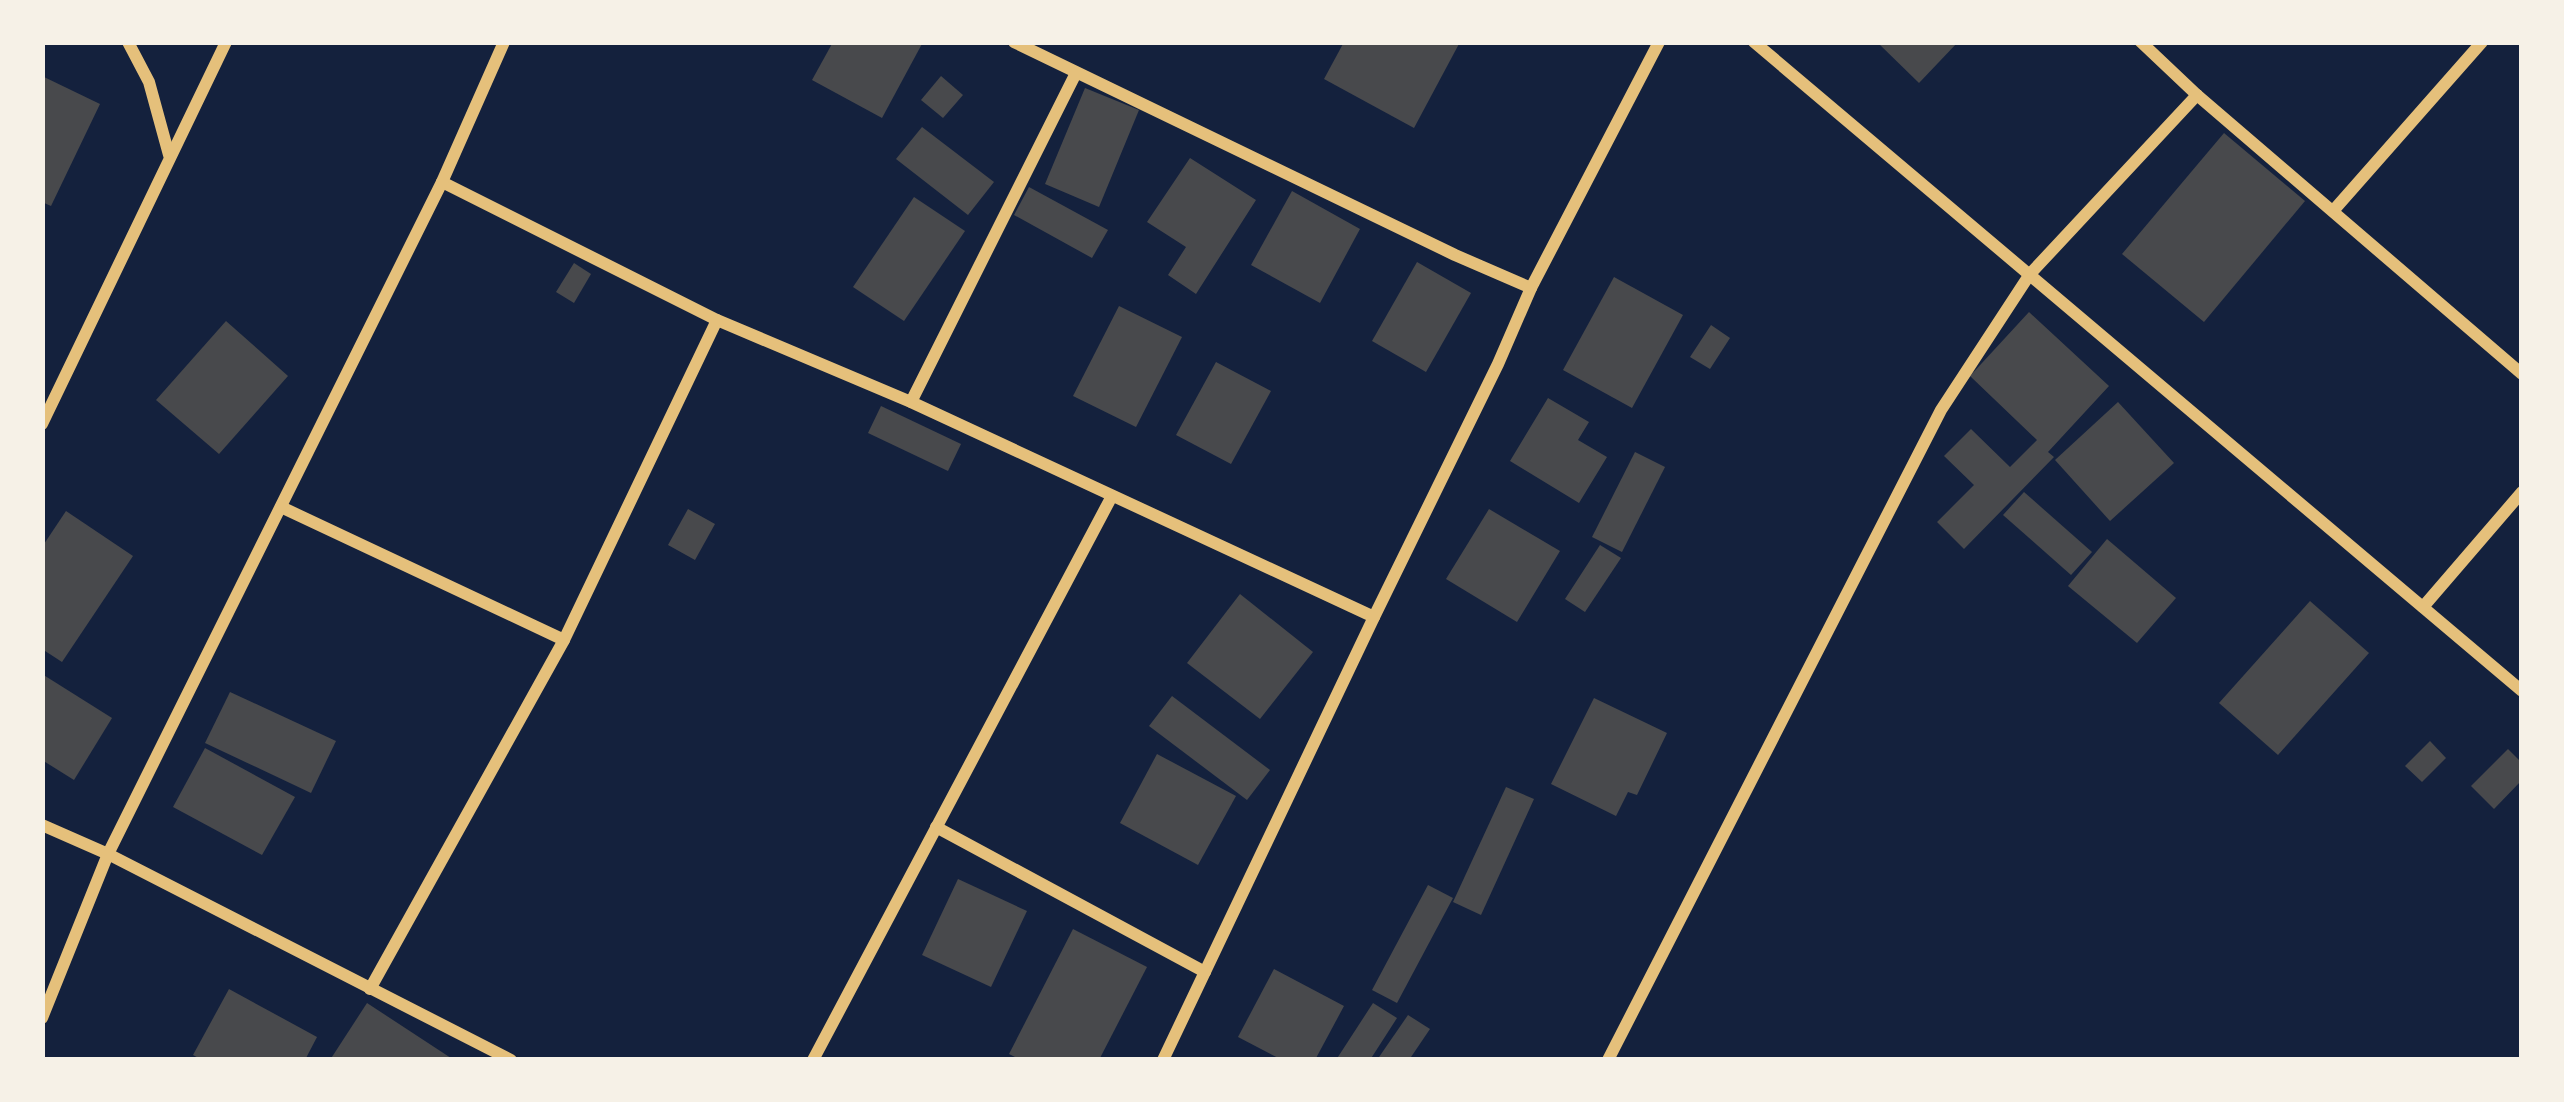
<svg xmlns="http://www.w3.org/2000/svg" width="2564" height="1102" font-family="'Sofia Sans Condensed',sans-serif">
  <rect width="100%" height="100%" fill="#14213d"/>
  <g fill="#48494c">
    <path d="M833,42H923L882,118L812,80Z"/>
    <path d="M1344,42H1460L1414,128L1324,79Z"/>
    <path d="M1877,42H1958L1919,83Z"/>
    <path d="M42,76L100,104L51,206L42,202Z"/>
    <path d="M941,76L963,95L943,118L921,100Z"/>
    <path d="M1085,88L1139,110L1099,207L1045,184Z"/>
    <path d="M922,127L994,182L968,215L896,159Z"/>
    <path d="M2224,133L2305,201L2204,322L2122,254Z"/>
    <path d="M1190,158L1256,200L1196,294L1168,275L1186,247L1147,222Z"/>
    <path d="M1029,187L1108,230L1092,258L1014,215Z"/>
    <path d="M1292,191L1360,229L1320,303L1251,265Z"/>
    <path d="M914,197L965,231L904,321L853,287Z"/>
    <path d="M1417,262L1471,293L1426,372L1372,341Z"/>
    <path d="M574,263L591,274L574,303L556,292Z"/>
    <path d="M1614,277L1683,315L1632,408L1563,370Z"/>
    <path d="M1119,306L1182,337L1136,427L1073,396Z"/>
    <path d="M2029,312L2109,386L2048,452L2054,457L1964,549L1937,522L1974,485L1944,456L1971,429L2010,467L2037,440L1970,376Z"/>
    <path d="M226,321L288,376L219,454L156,400Z"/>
    <path d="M1711,325L1730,338L1710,369L1690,357Z"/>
    <path d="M1216,362L1271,391L1231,464L1176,435Z"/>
    <path d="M1548,398L1589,422L1578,440L1607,457L1579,503L1510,461Z"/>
    <path d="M2118,402L2174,463L2110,521L2055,460Z"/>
    <path d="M881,406L961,444L948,471L868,433Z"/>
    <path d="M1635,452L1665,467L1622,552L1592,537Z"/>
    <path d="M2024,492L2092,552L2071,575L2003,515Z"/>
    <path d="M688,509L715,524L695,560L668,545Z"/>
    <path d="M1489,509L1560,551L1517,622L1446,579Z"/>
    <path d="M66,511L133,556L62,662L42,649V547Z"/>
    <path d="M2107,539L2176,598L2137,643L2068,586Z"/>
    <path d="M1600,545L1621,558L1585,612L1565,599Z"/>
    <path d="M1240,594L1313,652L1260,719L1187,663Z"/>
    <path d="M2310,601L2369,653L2278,755L2219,703Z"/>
    <path d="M42,674L112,718L74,780L42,760Z"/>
    <path d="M230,692L336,741L311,793L205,743Z"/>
    <path d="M1172,696L1270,770L1247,800L1149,726Z"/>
    <path d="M1594,698L1667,733L1637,795L1628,792L1616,816L1551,784Z"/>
    <path d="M2430,741L2446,758L2422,782L2405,766Z"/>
    <path d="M205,748L295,797L262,855L173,807Z"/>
    <path d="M2508,749L2522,763V780L2494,809L2471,786Z"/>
    <path d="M1157,754L1236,796L1198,865L1120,823Z"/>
    <path d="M1506,787L1534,799L1481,915L1453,902Z"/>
    <path d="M958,879L1027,911L991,987L922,955Z"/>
    <path d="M1428,885L1453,898L1397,1003L1372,990Z"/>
    <path d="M1073,929L1147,967L1099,1060H1021L1009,1054Z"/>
    <path d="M1274,969L1344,1006L1315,1060H1282L1238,1037Z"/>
    <path d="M229,989L317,1037L305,1060H202L193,1055Z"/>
    <path d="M367,1003L454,1060H330Z"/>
    <path d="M1373,1003L1397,1018L1370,1060H1336Z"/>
    <path d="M1408,1015L1430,1029L1409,1060H1377Z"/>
  </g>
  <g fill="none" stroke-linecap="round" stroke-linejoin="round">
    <g stroke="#e5c07b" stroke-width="12">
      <path d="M128,42L149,82L169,155"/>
      <path d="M1014,42L1455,255L1531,288L1498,364L1374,617L1163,1060"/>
      <path d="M1754,42L2522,691"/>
      <path d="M2141,42L2197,95L2522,374"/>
      <path d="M2333,211L2482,42"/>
      <path d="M1531,288L1659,42"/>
      <path d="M717,320L911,402L1374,617"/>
      <path d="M911,402L1076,73"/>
      <path d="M42,424L226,42"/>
      <path d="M281,507L564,640"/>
      <path d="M2423,607L2522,492"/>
      <path d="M42,825L108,854L511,1060"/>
      <path d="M936,827L1205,972"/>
      <path d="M370,989L564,640L717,320L442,182"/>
      <path d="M42,1018L108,854L442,182L504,42"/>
      <path d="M813,1060L1112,496"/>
      <path d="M1608,1060L1941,410L2030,274L2197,95"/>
    </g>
  </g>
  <rect width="2564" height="1102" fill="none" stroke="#f6f1e7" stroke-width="90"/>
</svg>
